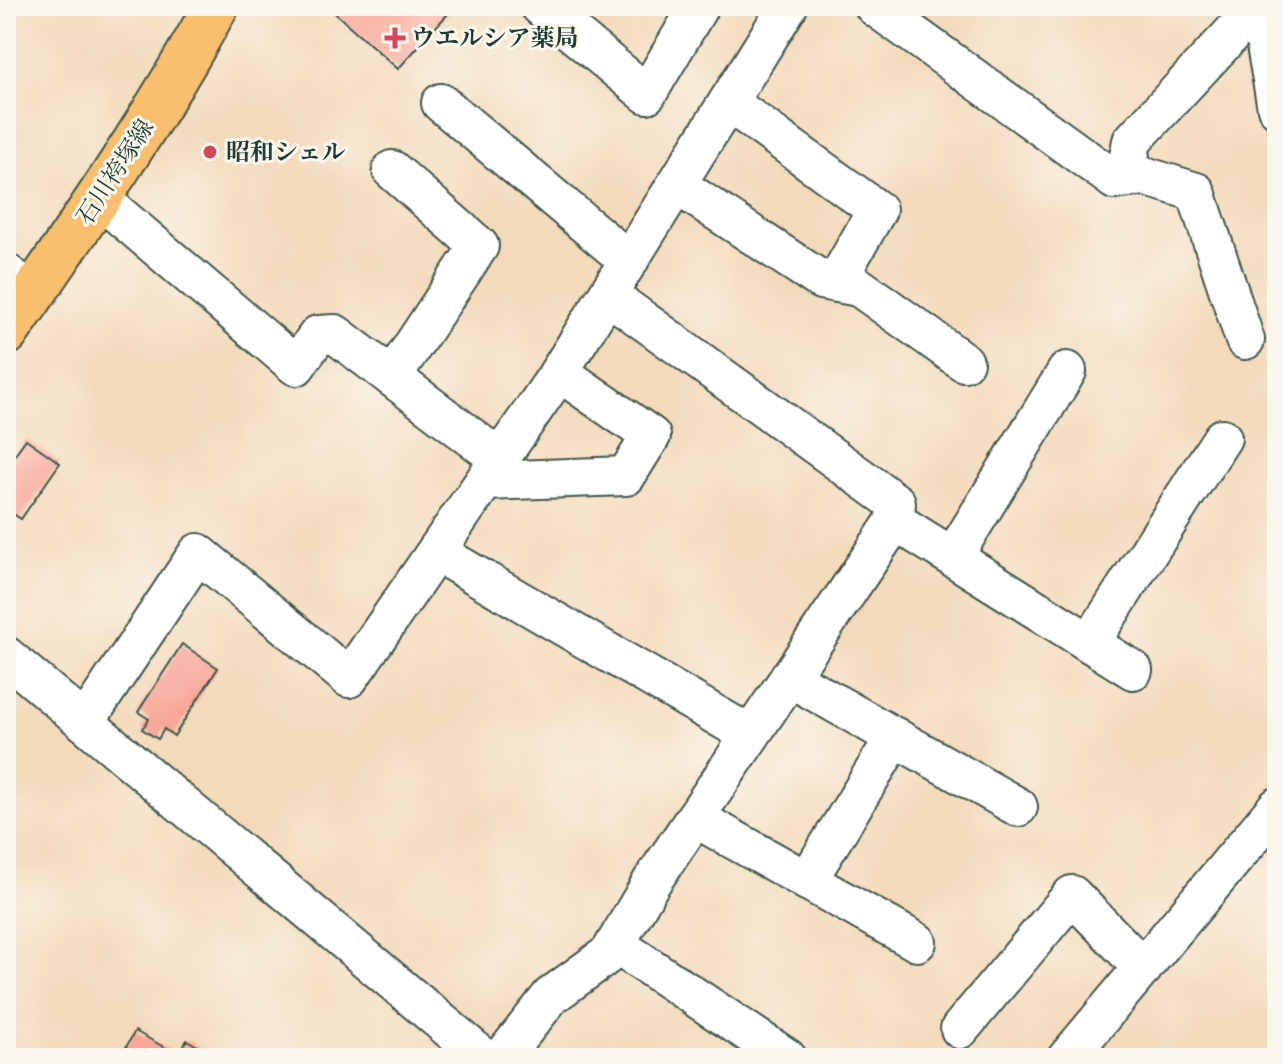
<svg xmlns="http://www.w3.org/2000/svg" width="1283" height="1064" font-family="Cardo,'Noto Serif JP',serif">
  <rect width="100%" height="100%" fill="#fbf7ec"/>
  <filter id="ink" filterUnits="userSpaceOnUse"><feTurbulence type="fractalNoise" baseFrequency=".0125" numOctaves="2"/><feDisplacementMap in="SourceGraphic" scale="16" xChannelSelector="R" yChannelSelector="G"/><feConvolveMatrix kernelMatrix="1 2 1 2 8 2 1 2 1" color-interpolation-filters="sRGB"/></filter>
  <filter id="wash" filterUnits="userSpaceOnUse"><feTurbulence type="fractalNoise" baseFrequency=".006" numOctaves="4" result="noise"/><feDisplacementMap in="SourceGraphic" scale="32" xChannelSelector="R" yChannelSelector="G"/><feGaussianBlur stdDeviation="1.8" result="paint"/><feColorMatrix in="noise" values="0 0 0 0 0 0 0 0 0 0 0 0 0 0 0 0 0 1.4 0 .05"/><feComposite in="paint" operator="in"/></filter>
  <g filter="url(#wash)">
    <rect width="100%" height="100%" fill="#f3dabb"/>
    <g id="blocks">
      <g fill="#f8a597">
        <path d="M327,6H455L398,69Z"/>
        <path d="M26,439L60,463L21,519L6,509V467Z"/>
        <path d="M182,644L218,668L174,736L164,729L158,739L142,729L149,719L138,712Z"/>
        <path d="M135,1031L178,1055L187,1040L218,1058H120Z"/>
      </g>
    </g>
  </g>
  <g filter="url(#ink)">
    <use href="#blocks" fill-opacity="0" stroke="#3f5548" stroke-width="2"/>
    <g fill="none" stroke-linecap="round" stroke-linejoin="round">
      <g stroke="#3f5548" stroke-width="42">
        <g id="minor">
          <path d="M540,6L647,94L699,6"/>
          <path d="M874,6L1115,180L1144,176L1196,192L1245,340"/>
          <path d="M1259,6L1277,108"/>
          <path d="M728,102L877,210L836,282"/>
          <path d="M441,103L629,261"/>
          <path d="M392,170L479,246L392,377"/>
          <path d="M1115,180L1127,167L1132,141L1258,6"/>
          <path d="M677,185L821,280L859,287L964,362"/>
          <path d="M99,198L296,366L318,335L335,334L500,459"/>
          <path d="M6,273L34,293"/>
          <path d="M485,481L626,476L651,436L559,372"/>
          <path d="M895,521L1133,670"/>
          <path d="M436,552L750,735"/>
          <path d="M953,557L1067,371"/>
          <path d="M1090,643L1222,438"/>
          <path d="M6,656L484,1058"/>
          <path d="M789,677L1018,807"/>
          <path d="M85,722L198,553L349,678L554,380L788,6"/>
          <path d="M695,818L917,942"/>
          <path d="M807,881L895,737"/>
          <path d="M615,944L787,1058"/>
          <path d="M960,1029L1072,895L1143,968"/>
          <path d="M502,1058L551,996L610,953L651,883L895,521L896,503L608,295"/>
          <path d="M1067,1058L1277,807"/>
        </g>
      </g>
      <g stroke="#3f5548" stroke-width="48">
        <path id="major" d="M6,333C80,226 154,120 216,6"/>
      </g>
      <use href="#minor" stroke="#fff" stroke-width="38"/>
      <use href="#major" stroke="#f9bf6d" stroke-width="44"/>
    </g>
  </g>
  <g fill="#d1495b" stroke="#fbf7ec" stroke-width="3">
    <path d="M391 26h8v8h8v8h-8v8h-8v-8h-8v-8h8z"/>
    <circle cx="210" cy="152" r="8"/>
  </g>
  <g text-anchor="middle" stroke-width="6" stroke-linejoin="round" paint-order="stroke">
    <g font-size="24" font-weight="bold" fill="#1f3d34" stroke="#fbf7ec" text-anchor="start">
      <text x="411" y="46">ウエルシア薬局</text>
      <text x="226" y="160">昭和シェル</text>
    </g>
    <g font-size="24" fill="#1f3d34" stroke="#fbf7ec">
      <text transform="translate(115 172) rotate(-57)" y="8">石川袴塚線</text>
    </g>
  </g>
  <rect width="1283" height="1064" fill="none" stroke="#fbf7ec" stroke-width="32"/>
</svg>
